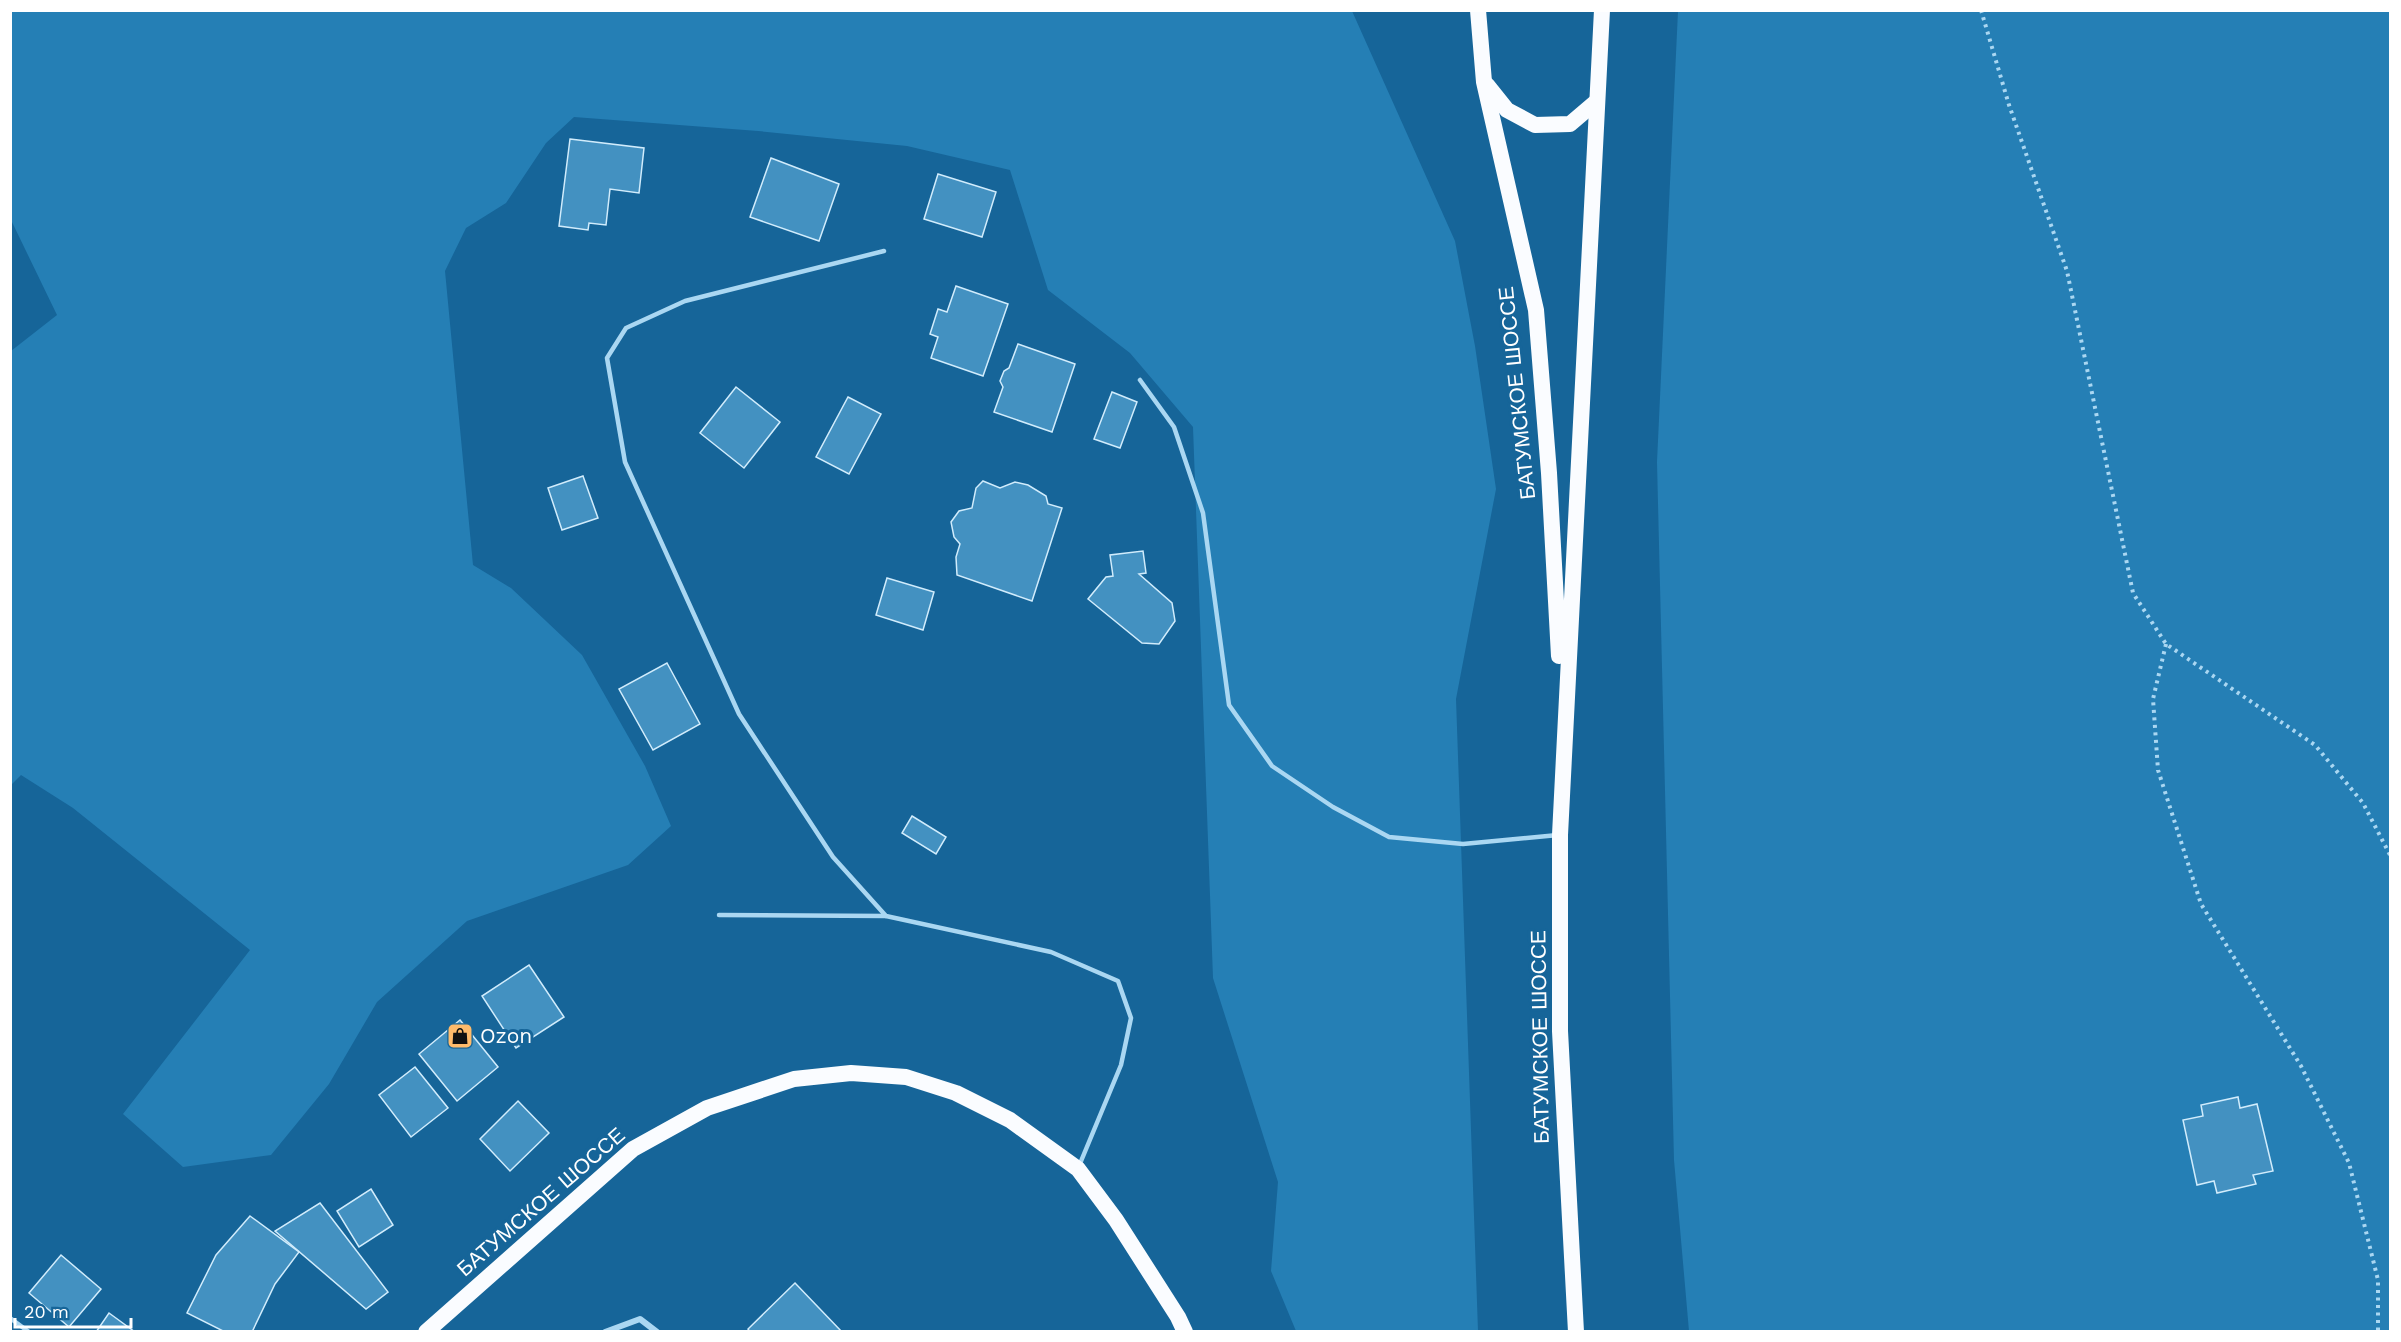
<svg xmlns="http://www.w3.org/2000/svg" width="2401" height="1342" font-family="'Work Sans',sans-serif">
  <rect width="100%" height="100%" fill="#166599"/>
  <g fill="#257fb5">
    <path d="M11,11H1352L1455,241L1475,346L1496,489L1456,699L1478,1331H1296L1271,1271L1278,1182L1213,978L1193,427L1130,353L1048,290L1010,170L907,146L758,131L574,117L546,143L506,203L466,228L445,271L473,565L511,588L582,655L645,766L671,826L628,865L467,921L377,1002L329,1084L271,1155L183,1167L123,1114L250,950L73,808L21,775L11,785V351L57,315L11,220Z"/>
    <path d="M1678,11H2390V1331H1689L1674,1160L1657,462Z"/>
  </g>
  <g fill="#4391c1" stroke="#d1ecfc" stroke-width="1.5">
    <path d="M570,139L644,148L639,193L610,189L606,225L589,223L588,230L559,226Z"/>
    <path d="M771,158L839,184L819,241L750,217Z"/>
    <path d="M938,174L996,192L982,237L924,219Z"/>
    <path d="M956,286L1008,304L983,376L931,358L938,337L930,334L938,309L947,312Z"/>
    <path d="M1018,344L1075,364L1052,432L994,412L1003,387L1000,381L1004,371L1009,368Z"/>
    <path d="M736,387L780,422L744,468L700,433Z"/>
    <path d="M1112,392L1137,402L1120,448L1094,439Z"/>
    <path d="M848,397L881,414L849,474L816,457Z"/>
    <path d="M583,476L598,518L562,530L548,488Z"/>
    <path d="M983,481L1000,488L1015,482L1028,485L1046,496L1048,504L1062,508L1032,601L957,575L956,557L960,544L954,537L951,522L959,511L972,508L976,488Z"/>
    <path d="M1143,551L1146,573L1139,574L1172,603L1175,621L1159,644L1142,643L1088,599L1106,577L1113,576L1110,555Z"/>
    <path d="M887,578L934,592L923,630L876,615Z"/>
    <path d="M667,663L700,724L653,750L619,689Z"/>
    <path d="M912,816L946,837L936,854L902,833Z"/>
    <path d="M529,965L564,1017L516,1048L482,996Z"/>
    <path d="M460,1020L498,1067L457,1101L419,1054Z"/>
    <path d="M415,1067L448,1108L411,1137L379,1095Z"/>
    <path d="M2238,1097L2240,1108L2257,1104L2273,1171L2253,1175L2256,1184L2217,1193L2214,1181L2197,1185L2183,1120L2203,1116L2201,1105Z"/>
    <path d="M518,1101L549,1133L510,1171L480,1139Z"/>
    <path d="M371,1189L393,1225L359,1247L337,1211Z"/>
    <path d="M320,1203L388,1292L366,1309L275,1231Z"/>
    <path d="M250,1216L299,1252L275,1284L252,1332H225L187,1313L216,1255Z"/>
    <path d="M61,1255L101,1289L69,1327L29,1293Z"/>
    <path d="M795,1283L842,1332H750L748,1329Z"/>
    <path d="M109,1313L135,1332H96Z"/>
  </g>
  <g fill="none" stroke-linecap="round" stroke-linejoin="round">
    <g stroke="#aad7f2" stroke-width="4" stroke-dasharray="3 4.5" stroke-linecap="butt">
      <path d="M1981,10L2009,105L2067,271L2133,593L2166,644L2315,745L2363,803L2390,855"/>
      <path d="M2166,644L2153,699L2158,770L2201,904L2301,1066L2349,1163L2378,1280V1332"/>
    </g>
    <g stroke="#aad7f2" stroke-width="4.5">
      <path d="M884,251L685,301L626,328L607,358L625,462L739,714L833,857L886,916L1051,952L1118,981L1131,1018L1121,1065L1079,1166"/>
      <path d="M1140,380L1174,427L1203,513L1229,705L1272,766L1333,807L1389,837L1463,844L1558,835"/>
      <path d="M719,915L886,916"/>
      <path d="M10,1318L29,1332"/>
    </g>
    <path stroke="#aad7f2" stroke-width="6" d="M605,1332L640,1319L657,1332"/>
    <g stroke="#fafcff" stroke-width="16">
      <path d="M1478,10L1484,82L1536,310L1549,473L1559,656"/>
      <path d="M1487,85L1507,110L1535,125L1570,124L1597,101"/>
      <path d="M426,1332L633,1149L707,1108L794,1079L851,1073L906,1077L956,1093L1010,1120L1078,1169L1116,1220L1178,1317L1185,1332"/>
      <path d="M1576,1332L1560,1031V835L1602,10"/>
    </g>
  </g>
  <defs>
    <g id="shop-square" transform="scale(1.35)"><rect x="-9" y="-9" width="18" height="18" rx="4" fill="#ffbb6b" stroke="#166599"/><path d="M-5-2.5h2.3a2.7 3.5 0 0 1 5.4 0H5L5.5 6h-11ZM-1.5-2.5h3a1.5 2.3 0 0 0-3 0Z" fill="#111"/></g>
  </defs>
  <g fill-rule="evenodd">
    <use href="#shop-square" x="460" y="1036"/>
  </g>
  <g text-anchor="middle" stroke-width="6" stroke-linejoin="round" paint-order="stroke">
    <g font-size="21" fill="#fff" stroke="#166599">
      <text transform="translate(1517 393) rotate(-96)" y="7">БАТУМСКОЕ ШОССЕ</text>
      <text transform="translate(1540 1037) rotate(-91)" y="7">БАТУМСКОЕ ШОССЕ</text>
      <text transform="translate(541 1202) rotate(-41)" y="7">БАТУМСКОЕ ШОССЕ</text>
    </g>
    <g font-size="21" fill="#fff" stroke="#166599" text-anchor="start">
      <text x="480" y="1043">Ozon</text>
    </g>
  </g>
  <rect width="2401" height="1342" fill="none" stroke="#ffffff" stroke-width="24"/>
  <path d="M15 1318v9h116v-9" fill="none" stroke="#ffffff" stroke-width="3"/>
  <text x="24" y="1318" font-size="18" fill="#ffffff" stroke="#166599" stroke-width="4.5" paint-order="stroke">20 m</text>
</svg>
